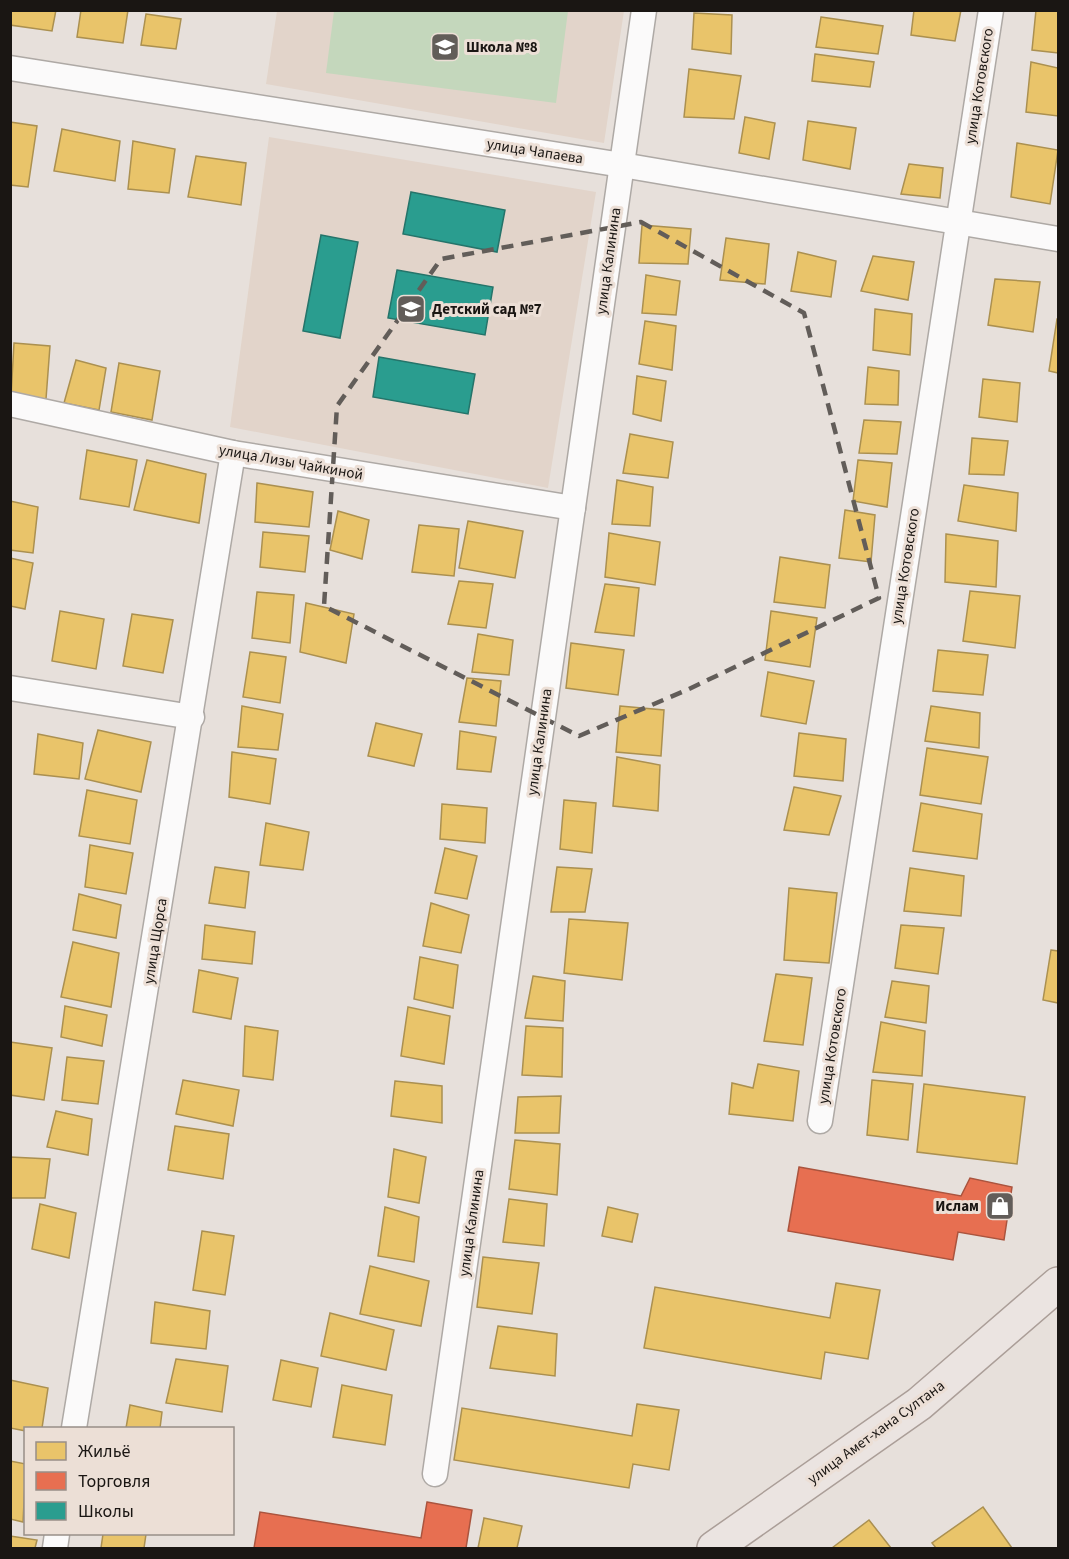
<svg xmlns="http://www.w3.org/2000/svg" width="1069" height="1559" font-family="'Source Sans 3',sans-serif">
  <rect width="100%" height="100%" fill="#e7e0db"/>
  <g fill="#e2d4ca">
    <path d="M277,11H624L604,143L266,84Z"/>
    <path d="M269,137L596,192L548,488L230,427Z"/>
  </g>
  <path fill="#c4d7bc" d="M334,11H568L556,103L326,73Z"/>
  <g fill="#e9c46a" stroke="#ab9050" stroke-width="1.5">
    <path d="M11,10H56L52,31L10,25Z"/>
    <path d="M81,10H128L123,43L77,37Z"/>
    <path d="M914,10H961L955,41L911,35Z"/>
    <path d="M1036,10H1058V53L1032,50Z"/>
    <path d="M694,13L732,15L731,54L692,49Z"/>
    <path d="M146,14L181,19L176,49L141,45Z"/>
    <path d="M821,17L883,26L878,54L816,47Z"/>
    <path d="M815,54L874,62L870,87L812,81Z"/>
    <path d="M1031,62L1058,68V116L1026,112Z"/>
    <path d="M689,69L741,76L734,119L684,117Z"/>
    <path d="M745,117L775,123L769,159L739,153Z"/>
    <path d="M808,121L856,128L850,169L803,160Z"/>
    <path d="M10,122L37,126L28,187L10,185Z"/>
    <path d="M62,129L120,141L115,181L54,171Z"/>
    <path d="M133,141L175,149L169,193L128,189Z"/>
    <path d="M1017,143L1058,150L1050,204L1011,197Z"/>
    <path d="M196,156L246,163L241,205L188,197Z"/>
    <path d="M909,164L943,168L940,198L901,194Z"/>
    <path d="M642,225L691,229L688,264L639,263Z"/>
    <path d="M726,238L769,244L765,284L720,280Z"/>
    <path d="M798,252L836,261L831,297L791,291Z"/>
    <path d="M873,256L914,262L908,300L861,291Z"/>
    <path d="M646,275L680,281L676,315L642,313Z"/>
    <path d="M995,279L1040,282L1033,332L988,325Z"/>
    <path d="M875,309L912,314L910,355L873,350Z"/>
    <path d="M1057,319H1058V373L1049,371Z"/>
    <path d="M645,321L676,326L672,370L639,364Z"/>
    <path d="M14,343L50,346L46,399L11,396Z"/>
    <path d="M76,360L106,368L99,410L64,403Z"/>
    <path d="M119,363L160,371L152,420L111,412Z"/>
    <path d="M868,367L899,371L898,405L865,404Z"/>
    <path d="M637,376L666,381L661,421L633,414Z"/>
    <path d="M983,379L1020,383L1017,422L979,417Z"/>
    <path d="M864,420L901,422L897,454L859,453Z"/>
    <path d="M630,434L673,442L668,478L623,473Z"/>
    <path d="M972,438L1008,441L1004,475L969,474Z"/>
    <path d="M87,450L137,460L129,507L80,499Z"/>
    <path d="M147,460L206,474L199,523L134,510Z"/>
    <path d="M858,460L892,463L887,507L853,501Z"/>
    <path d="M617,480L653,487L650,526L612,524Z"/>
    <path d="M257,483L313,492L309,527L255,522Z"/>
    <path d="M964,485L1018,493L1016,531L958,521Z"/>
    <path d="M10,501L38,507L33,553L10,550Z"/>
    <path d="M845,510L875,515L871,562L839,558Z"/>
    <path d="M338,511L369,520L362,559L330,550Z"/>
    <path d="M468,521L523,531L515,578L459,568Z"/>
    <path d="M419,525L459,529L454,576L412,572Z"/>
    <path d="M263,532L309,536L305,572L260,567Z"/>
    <path d="M609,533L660,542L655,585L605,577Z"/>
    <path d="M946,534L998,541L996,587L945,582Z"/>
    <path d="M780,557L830,565L825,608L774,602Z"/>
    <path d="M10,558L33,563L25,609L10,606Z"/>
    <path d="M459,581L493,584L486,628L448,624Z"/>
    <path d="M605,584L639,588L634,636L595,632Z"/>
    <path d="M970,591L1020,596L1015,648L963,641Z"/>
    <path d="M257,592L294,595L290,643L252,638Z"/>
    <path d="M306,603L354,614L346,663L300,652Z"/>
    <path d="M60,611L104,619L96,669L52,661Z"/>
    <path d="M771,611L817,618L810,667L765,660Z"/>
    <path d="M132,614L173,620L163,673L123,666Z"/>
    <path d="M478,634L513,640L509,675L472,672Z"/>
    <path d="M571,643L624,650L618,695L566,688Z"/>
    <path d="M938,650L988,655L983,695L933,691Z"/>
    <path d="M250,652L286,657L280,703L243,697Z"/>
    <path d="M768,672L814,681L806,724L761,716Z"/>
    <path d="M467,678L501,681L496,726L459,722Z"/>
    <path d="M242,706L283,714L278,750L238,747Z"/>
    <path d="M620,706L664,710L661,756L616,752Z"/>
    <path d="M931,706L980,713L979,748L925,741Z"/>
    <path d="M376,723L422,734L414,766L368,756Z"/>
    <path d="M98,730L151,742L141,792L85,779Z"/>
    <path d="M460,731L496,737L491,772L457,769Z"/>
    <path d="M799,733L846,739L843,781L794,776Z"/>
    <path d="M38,734L83,743L79,779L34,774Z"/>
    <path d="M927,748L988,757L981,804L920,795Z"/>
    <path d="M232,752L276,759L270,804L229,797Z"/>
    <path d="M617,757L660,765L658,811L613,806Z"/>
    <path d="M794,787L841,796L829,835L784,830Z"/>
    <path d="M87,790L137,800L130,844L79,836Z"/>
    <path d="M564,800L596,803L592,853L560,849Z"/>
    <path d="M921,803L982,814L977,859L913,851Z"/>
    <path d="M442,804L487,808L485,843L440,839Z"/>
    <path d="M266,823L309,832L303,870L260,865Z"/>
    <path d="M90,845L133,853L126,894L85,887Z"/>
    <path d="M445,848L477,856L467,899L435,893Z"/>
    <path d="M215,867L249,872L245,908L209,903Z"/>
    <path d="M557,867L592,869L585,912H551Z"/>
    <path d="M910,868L964,876L961,916L904,911Z"/>
    <path d="M789,888L837,893L829,963L784,960Z"/>
    <path d="M79,894L121,905L116,938L73,930Z"/>
    <path d="M431,903L469,915L461,953L423,946Z"/>
    <path d="M569,919L628,923L622,980L564,973Z"/>
    <path d="M205,925L255,932L252,964L202,959Z"/>
    <path d="M901,925L944,928L938,974L895,968Z"/>
    <path d="M73,942L119,953L111,1007L61,997Z"/>
    <path d="M1051,950L1058,951V1003L1043,1000Z"/>
    <path d="M420,957L458,965L453,1008L414,999Z"/>
    <path d="M199,970L238,978L231,1019L193,1012Z"/>
    <path d="M776,974L812,978L803,1045L764,1041Z"/>
    <path d="M533,976L565,981L563,1021L525,1018Z"/>
    <path d="M892,981L929,986L926,1023L885,1017Z"/>
    <path d="M65,1006L107,1015L102,1046L61,1037Z"/>
    <path d="M408,1007L450,1016L444,1064L401,1056Z"/>
    <path d="M881,1022L925,1031L922,1076L873,1072Z"/>
    <path d="M245,1026L278,1031L273,1080L243,1076Z"/>
    <path d="M526,1026L563,1028L562,1077L522,1075Z"/>
    <path d="M10,1042L52,1048L44,1100L10,1095Z"/>
    <path d="M67,1057L104,1061L98,1104L62,1100Z"/>
    <path d="M758,1064L799,1071L793,1121L729,1114L732,1083L753,1088Z"/>
    <path d="M183,1080L239,1090L233,1126L176,1114Z"/>
    <path d="M872,1080L913,1084L908,1140L867,1135Z"/>
    <path d="M395,1081L442,1086V1123L391,1116Z"/>
    <path d="M924,1084L1025,1097L1017,1164L917,1152Z"/>
    <path d="M561,1096L559,1133H515L518,1097Z"/>
    <path d="M56,1111L92,1119L88,1155L47,1147Z"/>
    <path d="M175,1126L229,1134L223,1179L168,1170Z"/>
    <path d="M515,1140L560,1144L557,1195L509,1189Z"/>
    <path d="M394,1149L426,1157L419,1203L388,1197Z"/>
    <path d="M10,1157L50,1159L45,1198H10Z"/>
    <path d="M509,1199L547,1204L544,1246L503,1242Z"/>
    <path d="M40,1204L76,1213L69,1258L32,1249Z"/>
    <path d="M385,1207L419,1217L414,1262L378,1256Z"/>
    <path d="M608,1207L638,1214L632,1242L602,1236Z"/>
    <path d="M202,1231L234,1236L225,1295L193,1290Z"/>
    <path d="M483,1257L539,1263L532,1314L477,1307Z"/>
    <path d="M370,1266L429,1281L421,1326L360,1314Z"/>
    <path d="M836,1283L880,1290L868,1359L825,1352L821,1379L644,1348L655,1287L830,1318Z"/>
    <path d="M155,1302L210,1311L206,1349L151,1343Z"/>
    <path d="M330,1313L394,1330L386,1370L321,1356Z"/>
    <path d="M498,1326L557,1334L555,1376L490,1368Z"/>
    <path d="M176,1359L228,1366L222,1412L166,1403Z"/>
    <path d="M281,1360L318,1368L311,1407L273,1400Z"/>
    <path d="M10,1380L48,1388L42,1428H26V1431L10,1428Z"/>
    <path d="M342,1385L392,1395L385,1445L333,1437Z"/>
    <path d="M637,1404L679,1410L669,1470L633,1464L629,1488L454,1460L462,1408L632,1436Z"/>
    <path d="M130,1405L162,1412L160,1428H126Z"/>
    <path d="M10,1461L26,1464L23,1522L10,1519Z"/>
    <path d="M983,1507L1012,1548H936L932,1543Z"/>
    <path d="M484,1518L522,1526L517,1548H478Z"/>
    <path d="M869,1520L891,1548H832Z"/>
    <path d="M103,1534H146L144,1548H101Z"/>
    <path d="M10,1536L37,1540L35,1548H10Z"/>
  </g>
  <g fill="#e76f51" stroke="#aa543e" stroke-width="1.5">
    <path d="M799,1167L961,1196L970,1178L1012,1187L1004,1240L958,1232L953,1260L788,1231Z"/>
    <path d="M427,1502L472,1510L466,1548H254L260,1512L421,1538Z"/>
  </g>
  <g fill="#2a9d8f" stroke="#25746a" stroke-width="1.5">
    <path d="M411,192L505,210L497,252L403,234Z"/>
    <path d="M321,235L358,242L340,338L303,331Z"/>
    <path d="M397,270L493,287L485,335L388,318Z"/>
    <path d="M379,357L475,374L468,414L373,397Z"/>
  </g>
  <g fill="none" stroke-linecap="round" stroke-linejoin="round">
    <g stroke="#aea9a5" stroke-width="27">
      <g id="minor">
        <path d="M10,68L622,165L1058,239"/>
        <path d="M10,404L233,453L573,508"/>
        <path d="M10,688L192,717"/>
        <path d="M820,1121L991,10"/>
        <path d="M74,1428L233,453"/>
        <path d="M435,1474L644,10"/>
        <path d="M55,1548L57,1534"/>
      </g>
    </g>
    <g stroke="#ab9e98" stroke-width="36">
      <path id="primary" d="M714,1548L919,1404L1058,1284"/>
    </g>
    <use href="#minor" stroke="#fbfafa" stroke-width="24"/>
    <use href="#primary" stroke="#ebe4e1" stroke-width="33"/>
  </g>
  <path fill="none" stroke="#625d59" stroke-width="4.5" stroke-dasharray="12 8" stroke-linejoin="round" d="M641,222L804,313L879,598L689,689L579,736L324,606L337,406L441,259Z"/>
  <defs>
    <g id="school-square" transform="scale(1.5)"><rect x="-9" y="-9" width="18" height="18" rx="4" fill="#625d59" stroke="#ecdfd6"/><path d="M0-5L7-2L0 1L-7-2ZM-4 1L0 2.5L4 1V4Q0 6-4 4Z" fill="#fff"/></g>
    <g id="shop-square" transform="scale(1.5)"><rect x="-9" y="-9" width="18" height="18" rx="4" fill="#625d59" stroke="#ecdfd6"/><path d="M-5-2.5h2.3a2.7 3.5 0 0 1 5.4 0H5L5.5 6h-11ZM-1.5-2.5h3a1.5 2.3 0 0 0-3 0Z" fill="#fff"/></g>
  </defs>
  <g fill-rule="evenodd">
    <use href="#school-square" x="445" y="47"/>
    <use href="#school-square" x="411" y="309"/>
    <use href="#shop-square" x="1000" y="1206"/>
  </g>
  <g text-anchor="middle" stroke-width="6" stroke-linejoin="round" paint-order="stroke">
    <g font-size="15" font-weight="bold" fill="#1a1613" stroke="#ecdfd6" text-anchor="start">
      <text x="466" y="52">Школа №8</text>
      <text x="432" y="314">Детский сад №7</text>
      <text x="979" y="1211" text-anchor="end">Ислам</text>
    </g>
    <g font-size="15" fill="#1a1613" stroke="#ecdfd6">
      <text transform="translate(979 86) rotate(-81)" y="5">улица Котовского</text>
      <text transform="translate(535 151) rotate(9)" y="5">улица Чапаева</text>
      <text transform="translate(608 261) rotate(-82)" y="5">улица Калинина</text>
      <text transform="translate(291 462) rotate(10)" y="5">улица Лизы Чайкиной</text>
      <text transform="translate(905 566) rotate(-81)" y="5">улица Котовского</text>
      <text transform="translate(539 742) rotate(-82)" y="5">улица Калинина</text>
      <text transform="translate(155 941) rotate(-81)" y="5">улица Щорса</text>
      <text transform="translate(832 1046) rotate(-81)" y="5">улица Котовского</text>
      <text transform="translate(471 1223) rotate(-82)" y="5">улица Калинина</text>
      <text transform="translate(876 1432) rotate(-36)" y="5">улица Амет-хана Султана</text>
    </g>
  </g>
  <rect width="1069" height="1559" fill="none" stroke="#1a1613" stroke-width="24"/>
  <rect x="24" y="1427" width="210" height="108" fill="#ecdfd6" stroke="#988f88" stroke-width="1.5"/>
  <rect x="36" y="1442" width="30" height="18" fill="#e9c46a" stroke="#988f88" stroke-width="1.5"/>
  <text x="78" y="1457" font-size="18" fill="#1a1613">Жильё</text>
  <rect x="36" y="1472" width="30" height="18" fill="#e76f51" stroke="#988f88" stroke-width="1.5"/>
  <text x="78" y="1487" font-size="18" fill="#1a1613">Торговля</text>
  <rect x="36" y="1502" width="30" height="18" fill="#2a9d8f" stroke="#988f88" stroke-width="1.5"/>
  <text x="78" y="1517" font-size="18" fill="#1a1613">Школы</text>
</svg>
